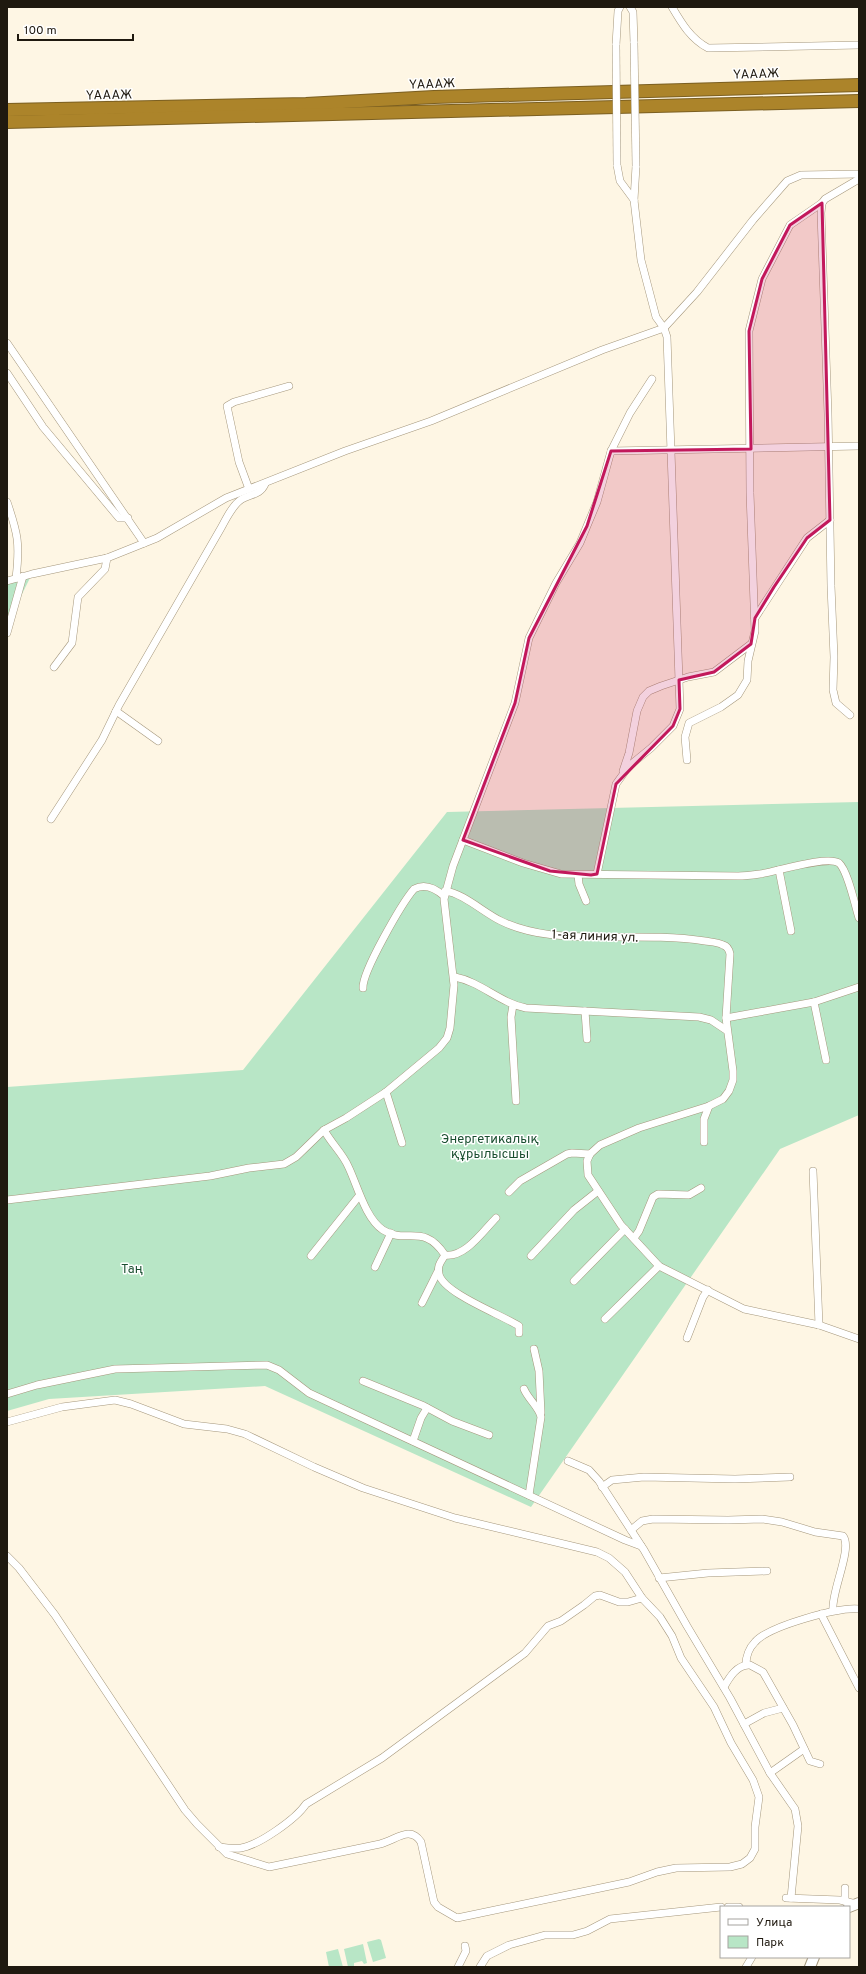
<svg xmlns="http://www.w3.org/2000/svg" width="866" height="1974" font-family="Overpass,sans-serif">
  <rect width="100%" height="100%" fill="#fef6e4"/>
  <g fill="#b8e6c6">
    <path d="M32,574L7,624V582Z"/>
    <path d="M859,802V1115L780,1149L531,1507L265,1386L49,1399L7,1411V1087L243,1070L447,812Z"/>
    <path d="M379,1939L381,1940L386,1958L373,1962L367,1942Z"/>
    <path d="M363,1944L367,1963L364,1964L362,1961L354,1963V1966L348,1967L344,1949Z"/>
    <path d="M338,1949L343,1967H329L326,1952Z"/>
  </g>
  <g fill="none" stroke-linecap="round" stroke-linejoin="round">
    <g stroke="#a5977c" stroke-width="8">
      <g id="street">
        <path d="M630,7L633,12L634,43"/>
        <path d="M672,7C682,24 691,39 708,48L859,45"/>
        <path d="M616,45L618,11L620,7"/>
        <path d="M617,165L620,181L634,200"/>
        <path d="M7,343L144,543"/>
        <path d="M7,373L43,427L119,518H128"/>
        <path d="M611,451L859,446"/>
        <path d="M249,489L239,462L227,406L234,402L289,386"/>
        <path d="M7,502C18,534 20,544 16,578"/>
        <path d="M7,581L32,574L107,558L157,538L226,498L345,451L431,421L602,350L664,328L697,292L753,220L787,181L801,175L859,174"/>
        <path d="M755,618L807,538L830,520"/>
        <path d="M7,633L23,576"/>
        <path d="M54,667L72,643L78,597L105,569L107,558"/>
        <path d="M116,711L158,741"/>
        <path d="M850,715L836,703L833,690L834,657L831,586L828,414L821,213L822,203L825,199L859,179"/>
        <path d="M687,760L685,737L689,723L721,707L738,695L747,680L748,661L755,631L750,493L749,331L762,279L790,225L822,203"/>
        <path d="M623,771L629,753L637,711L643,697L649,691L661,686L688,677L714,672L751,644"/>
        <path d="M51,819L102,740L119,705L221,528C226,519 233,504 242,499C251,494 260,495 265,484"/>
        <path d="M463,840L523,863L561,874L738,876C745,876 753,875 760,874C775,872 827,855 839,863C848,871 855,906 859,918"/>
        <path d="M779,870L791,931"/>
        <path d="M597,874L616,784L629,766L651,748L673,726L680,709L667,337L664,328L656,317L641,260L634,200L636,166"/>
        <path d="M578,875L579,884L586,901"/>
        <path d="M445,891C463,893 484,913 501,921C532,936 568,937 602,937C636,937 671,936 705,941C711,942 717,942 723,945C727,946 729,949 730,954L726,1018L733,1071V1080L729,1091L723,1099L709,1106L639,1128L600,1145L590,1154L587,1161L588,1175L621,1225L659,1266L744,1309L819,1325L859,1339"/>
        <path d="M455,977C481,982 500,1003 526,1008L699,1017L711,1020L726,1030"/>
        <path d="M363,988C362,972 402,903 414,889C425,883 435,888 444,896"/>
        <path d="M814,1002L826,1060"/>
        <path d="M513,1005L511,1017L516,1101"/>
        <path d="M585,1011L587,1039"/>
        <path d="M726,1018L814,1002L859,987"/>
        <path d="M386,1092L402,1143"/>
        <path d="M324,1130C331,1143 343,1154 348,1166C357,1184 365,1218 383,1230C406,1245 423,1222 445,1255C465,1258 483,1231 496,1218"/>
        <path d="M704,1142V1119L709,1106"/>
        <path d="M813,1171L819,1325"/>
        <path d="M509,1192L520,1181L567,1154L572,1153L590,1154"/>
        <path d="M7,1200L210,1176L249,1168L284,1164L296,1157L324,1130L346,1118L386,1092L439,1048L447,1038L450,1028L454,985L444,899L453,866L515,703L529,638L556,583L580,543L587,526L597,502L611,451L630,413L652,379"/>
        <path d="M634,1238L639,1231L653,1197L658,1194L689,1195L701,1188"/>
        <path d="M445,1255C441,1262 437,1265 439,1274C443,1293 502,1315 519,1326V1333"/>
        <path d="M311,1256L359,1196"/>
        <path d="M531,1256L574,1210L598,1191"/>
        <path d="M375,1267L391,1233"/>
        <path d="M574,1281L625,1229"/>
        <path d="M422,1303L438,1271"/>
        <path d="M605,1319L659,1266"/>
        <path d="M687,1338L703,1297L708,1290"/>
        <path d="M534,1349L539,1371L541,1413"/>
        <path d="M363,1381L424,1406L452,1421L489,1435"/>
        <path d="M524,1389C528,1399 539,1407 541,1417L529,1495"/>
        <path d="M7,1394L37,1385L115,1369L267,1365L279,1370L309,1393L625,1540L641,1546"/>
        <path d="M7,1422L62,1407L115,1400L131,1404L184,1424L227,1429L245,1434L314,1467L363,1488L455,1518L597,1552L609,1558L625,1572L642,1598L660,1617L672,1636L681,1658L714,1707L731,1743L753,1780L759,1797L755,1827V1849L750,1858L742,1864L730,1867L676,1868L657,1872L629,1882L457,1918L438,1907L434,1902L421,1842C410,1825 396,1840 380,1844L269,1867L227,1854L197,1824L185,1810L55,1615L19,1568L7,1556"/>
        <path d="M413,1441L421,1418L427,1408"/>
        <path d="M568,1461L589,1470L599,1481L644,1550L687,1626L730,1698L770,1773L795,1809L798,1826L791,1898"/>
        <path d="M602,1487L612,1480L644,1477L735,1479L790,1477"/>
        <path d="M631,1530L642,1521L653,1519L728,1520L762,1519L782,1522L815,1532L843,1536C853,1548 831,1592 833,1610"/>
        <path d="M659,1578L708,1573L767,1571"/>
        <path d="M821,1614L859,1688"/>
        <path d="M746,1664C746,1657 749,1648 755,1642C769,1626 838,1607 859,1609"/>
        <path d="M724,1687C729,1678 737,1664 750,1665L763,1672L793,1725L810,1761L820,1764"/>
        <path d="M744,1724L764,1713L783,1708"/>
        <path d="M770,1773L804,1749"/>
        <path d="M219,1847C226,1848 234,1849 241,1848C259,1845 296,1819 306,1804L382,1758L525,1653L548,1626L561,1621L584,1605L595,1596L600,1595L619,1602H628L642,1598"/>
        <path d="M786,1898L840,1900L856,1904"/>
        <path d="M845,1901V1888"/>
        <path d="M728,1907H739"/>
        <path d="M458,1967L466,1951L465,1946"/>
        <path d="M480,1967L487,1956L509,1945L545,1935H573L587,1931L610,1919L721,1907"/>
        <path d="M746,1967L752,1957"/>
      </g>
    </g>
    <g stroke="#a5977c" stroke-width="12">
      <g id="secondary">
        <path d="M849,1907L859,1903"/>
        <path d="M810,1967L814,1957"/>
      </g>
    </g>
    <g stroke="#7b5f21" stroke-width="14">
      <g id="highway">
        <path d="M7,110L306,104L434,97L859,85"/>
        <path d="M7,122L859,101"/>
      </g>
    </g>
    <use href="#street" stroke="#fff" stroke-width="7"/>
    <use href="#secondary" stroke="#fff" stroke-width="10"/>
    <use href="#highway" stroke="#ac842a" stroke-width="12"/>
    <g stroke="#a5977c" stroke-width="8" stroke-linecap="butt">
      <g id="street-bridge">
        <path d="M634,43L636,166"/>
        <path d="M616,45L617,165"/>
      </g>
    </g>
    <use href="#street-bridge" stroke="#fff" stroke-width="7"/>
  </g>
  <path fill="#c2185b" fill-opacity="0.2" stroke="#c2185b" stroke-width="3" stroke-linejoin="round" d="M822,203L830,520L807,538L774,587L755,618L751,644L714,672L679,680L680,709L673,726L616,784L597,874L591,875L550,871L463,840L515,703L529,638L587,526L611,451L751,449L749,331L762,279L790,225Z"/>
  <g text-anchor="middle" stroke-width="3" stroke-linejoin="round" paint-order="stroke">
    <g font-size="13" fill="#1f190f" stroke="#fff">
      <text transform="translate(756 73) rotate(-2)" y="5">ҮАААЖ</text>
      <text transform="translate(432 83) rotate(-2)" y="5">ҮАААЖ</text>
      <text transform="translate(109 94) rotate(-1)" y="5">ҮАААЖ</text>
      <text transform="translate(595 935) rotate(2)" y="5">1-ая линия ул.</text>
    </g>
    <g font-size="13" fill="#1a4f30" stroke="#fff">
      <text x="490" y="1143">Энергетикалық<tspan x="490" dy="15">құрылысшы</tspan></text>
      <text x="132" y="1273">Таң</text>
    </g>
  </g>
  <rect width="866" height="1974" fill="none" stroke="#1f190f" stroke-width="16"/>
  <rect x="720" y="1906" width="130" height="52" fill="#ffffff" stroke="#a5a39f"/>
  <rect x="728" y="1919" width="20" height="6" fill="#ffffff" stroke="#a5a39f"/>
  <text x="756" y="1926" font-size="12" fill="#1f190f">Улица</text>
  <rect x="728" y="1936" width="20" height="12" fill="#b8e6c6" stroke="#a5a39f"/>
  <text x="756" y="1946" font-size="12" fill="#1f190f">Парк</text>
  <path d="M18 34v6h115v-6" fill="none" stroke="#1f190f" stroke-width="2"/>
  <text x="24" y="34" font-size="12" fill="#1f190f" stroke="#ffffff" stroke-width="3" paint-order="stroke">100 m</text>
</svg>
